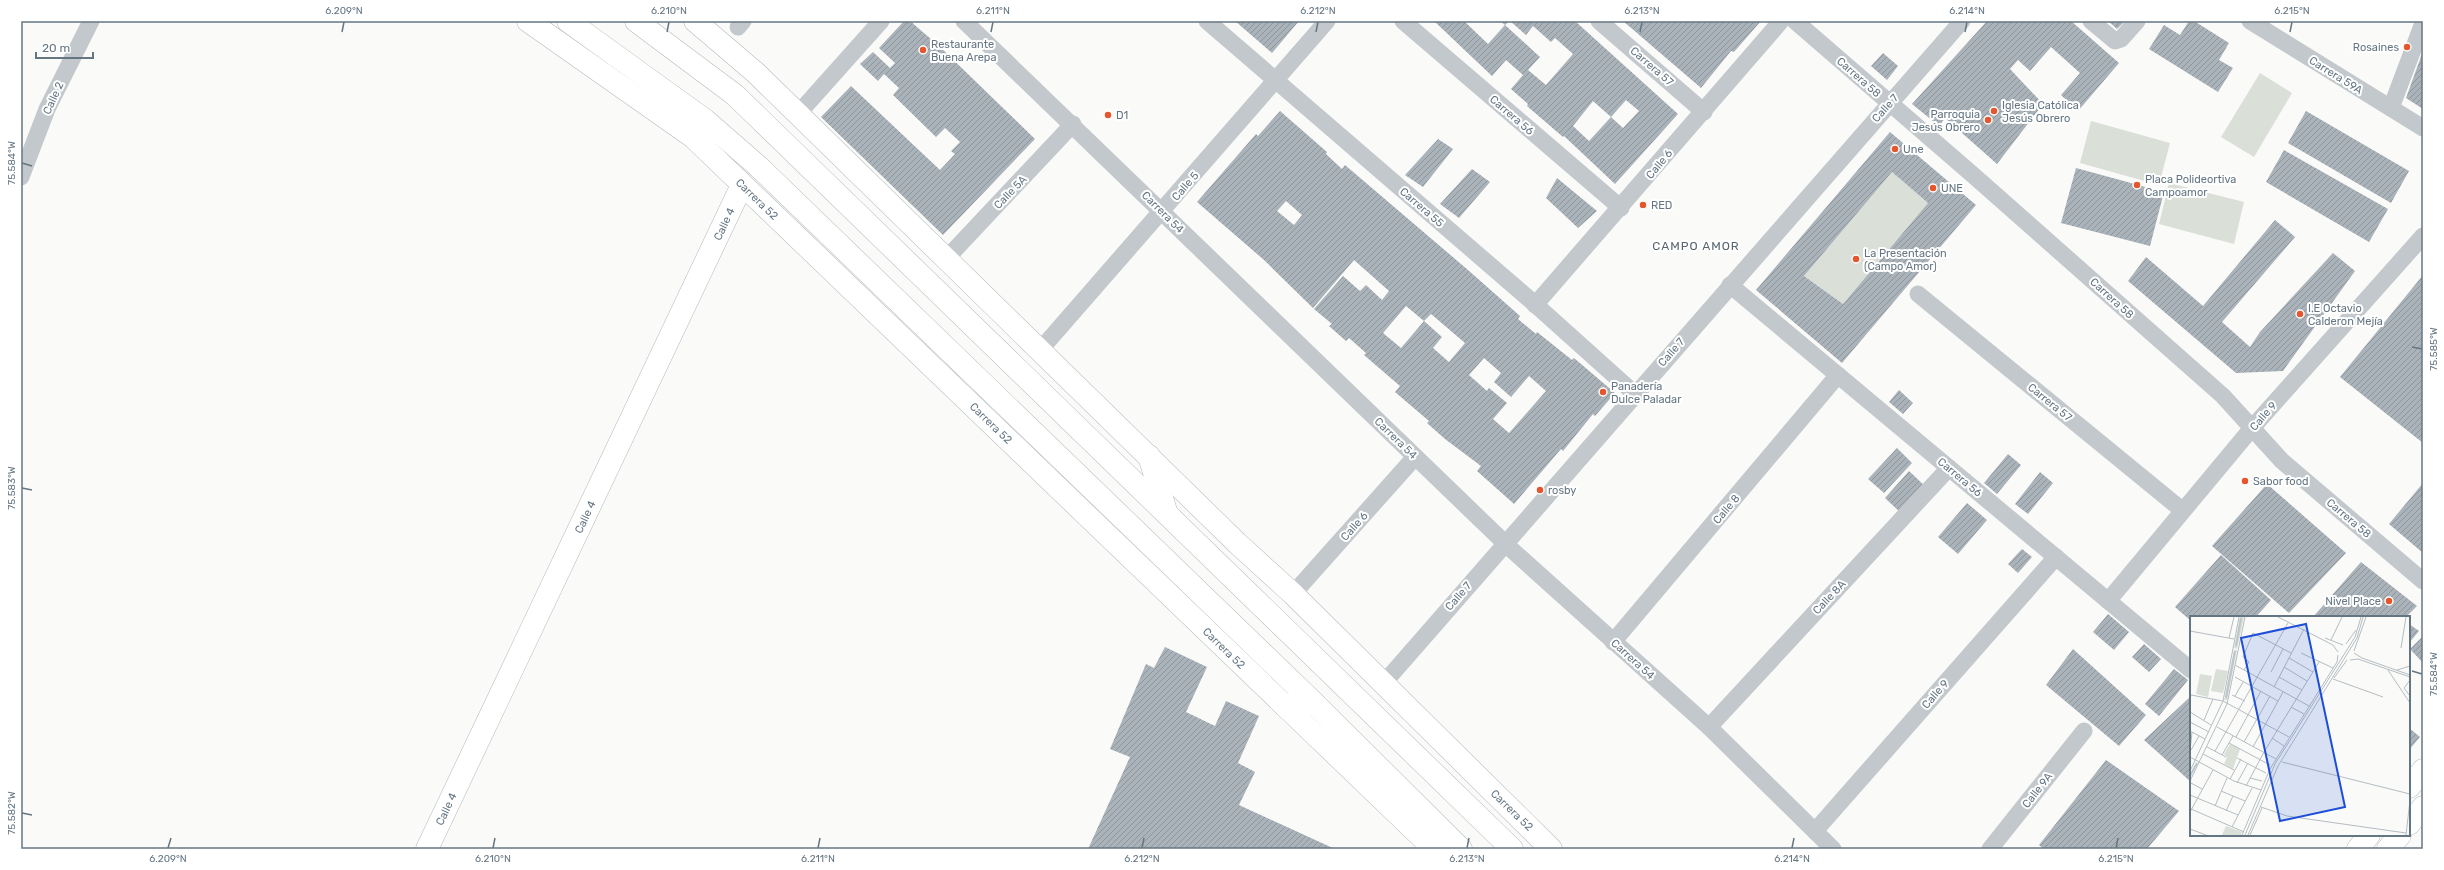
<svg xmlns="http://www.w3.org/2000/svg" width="2444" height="870" font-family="Rubik,sans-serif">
  <defs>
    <pattern id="building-hatch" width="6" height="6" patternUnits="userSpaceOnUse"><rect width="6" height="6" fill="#aab3b9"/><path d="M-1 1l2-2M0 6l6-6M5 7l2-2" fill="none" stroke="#8e969c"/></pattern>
  </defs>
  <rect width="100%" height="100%" fill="#fafaf8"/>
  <g fill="#dadfd7">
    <path d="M2260,73L2292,93L2254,157L2221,137Z"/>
    <path d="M2091,121L2170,143L2159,185L2080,163Z"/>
    <path d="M1892,172L1928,203L1843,304L1804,276Z"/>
    <path d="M2169,183L2244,202L2234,244L2159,224Z"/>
  </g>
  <g fill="url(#building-hatch)" fill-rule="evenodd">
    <path d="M904,21H910L939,46L1035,139L943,235L821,117L851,86L940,170L955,154L951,151L960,142L945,128L936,137L893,95L899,88L884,74L878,81L860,64L873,52L890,68L895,63L879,48Z"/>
    <path d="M1235,21H1299L1272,53Z"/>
    <path d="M1434,21H1464L1488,44L1505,25L1500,21H1509L1505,25L1540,57L1528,70L1546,85L1573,54L1555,38L1551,42L1533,26L1526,35L1510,21H1575L1678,114L1615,184L1564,136L1563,137L1527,106L1528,104L1511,89L1523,75L1506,60L1492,76ZM1626,100L1639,111L1623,128L1611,117L1589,141L1573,126L1593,101L1611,117Z"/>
    <path d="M1623,21H1761L1734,52L1731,51L1701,88Z"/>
    <path d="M1987,21H2071L2119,63L2078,111L2061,95L2080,73L2051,47L2030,71L2018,60L2010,69L2043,104L1997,164L1945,118L1939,126L1912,104Z"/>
    <path d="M2108,21H2125L2117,29Z"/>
    <path d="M2189,21H2194L2229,43L2219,60L2233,68L2218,92L2149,49L2164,25L2180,35Z"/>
    <path d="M2423,51V109L2406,98Z"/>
    <path d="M1883,53L1898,66L1887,80L1871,66Z"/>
    <path d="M1280,111L1327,152L1326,154L1342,169L1345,165L1468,270L1520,316L1518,319L1536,334L1537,332L1572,360L1574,358L1615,393L1595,416L1593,414L1563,451L1561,449L1514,504L1477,471L1481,466L1445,439L1427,423L1429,421L1395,392L1400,386L1364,355L1366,353L1349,338L1346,341L1329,326L1332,324L1314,309L1343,276L1360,291L1366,285L1382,300L1389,291L1354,260L1313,308L1264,260L1197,202L1256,134L1258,136ZM1286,201L1302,215L1294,225L1277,211ZM1406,306L1424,321L1431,314L1465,343L1449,362L1433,348L1442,337L1424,321L1401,348L1383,333ZM1484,358L1501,373L1494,382L1511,397L1529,376L1546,391L1509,433L1493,419L1507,403L1489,388L1487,391L1469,375Z"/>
    <path d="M2306,111L2409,171L2391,203L2288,143Z"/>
    <path d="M1890,132L1976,205L1842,363L1756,290ZM1892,172L1928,203L1843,304L1804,276Z"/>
    <path d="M1438,139L1453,149L1423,187L1405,175Z"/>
    <path d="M2284,150L2388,209L2369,242L2266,182Z"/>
    <path d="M2076,168L2164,192L2150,246L2061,223Z"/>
    <path d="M1472,169L1490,182L1459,218L1440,204Z"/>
    <path d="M1557,178L1597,211L1578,228L1546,198Z"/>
    <path d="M2275,220L2295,237L2222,322L2250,347L2260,332L2333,253L2355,271L2283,371L2236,373L2128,281L2146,257L2203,306Z"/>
    <path d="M2423,275V443L2340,377Z"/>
    <path d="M1899,390L1913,403L1903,414L1889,402Z"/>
    <path d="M1897,448L1912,463L1884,493L1868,479Z"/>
    <path d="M2008,454L2021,465L1997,494L1984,483Z"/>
    <path d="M1909,471L1927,488L1902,514L1885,498Z"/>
    <path d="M2040,472L2053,483L2028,514L2015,504Z"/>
    <path d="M2423,483V553L2389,524Z"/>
    <path d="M2267,484L2346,553L2289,613L2212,546Z"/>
    <path d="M1967,503L1987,520L1958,554L1938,537Z"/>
    <path d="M2022,549L2032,557L2018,573L2008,564Z"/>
    <path d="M2221,555L2271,600L2256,617H2191V621L2175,607Z"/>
    <path d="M2361,562L2417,606L2406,617H2313Z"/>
    <path d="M2108,614L2129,632L2114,650L2093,632Z"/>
    <path d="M2409,624L2419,631L2409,643Z"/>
    <path d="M2423,636V663L2410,649Z"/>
    <path d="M2144,644L2161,659L2149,672L2132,657Z"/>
    <path d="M1165,647L1207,667L1186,712L1215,726L1226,701L1259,716L1238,763L1255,772L1239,805L1335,849H1088L1130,757L1110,749L1146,664L1154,668Z"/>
    <path d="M2073,649L2146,715L2119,746L2046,685Z"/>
    <path d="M2174,669L2188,680L2159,716L2145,704Z"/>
    <path d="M2191,696V782L2144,740Z"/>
    <path d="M2409,728L2420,737L2409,750Z"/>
    <path d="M2106,760L2179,811L2147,849H2044L2039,845Z"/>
  </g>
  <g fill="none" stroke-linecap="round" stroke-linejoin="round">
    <g stroke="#b3babf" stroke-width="23">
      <g id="secondary">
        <path d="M528,21L693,137L1434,849"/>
        <path d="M695,21L756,73L1237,543L1293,594L1551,849"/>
        <path d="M2409,787L2423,770"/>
        <path d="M2409,824L2423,807"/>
        <path d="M427,849L742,185"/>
        <path d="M2358,849L2369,835"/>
        <path d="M2388,849L2400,835"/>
      </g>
    </g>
    <g stroke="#b5babe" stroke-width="23">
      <g id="primary">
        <path d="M568,21L705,120L759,167L1314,703L1461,849"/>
        <path d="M636,21L735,95L1512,849"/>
        <path d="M1149,456L1166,511"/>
        <path d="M1284,705L1314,703"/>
      </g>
    </g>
    <g stroke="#c3c8cc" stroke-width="17">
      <path d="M964,21L1512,550L1709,727L1833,849"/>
      <path d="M1207,21L1528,298L1635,394"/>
      <path d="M1403,21L1621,208"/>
      <path d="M1599,21L1704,112"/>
      <path d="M1795,21L1973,175L2223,396L2282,461L2423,581"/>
      <path d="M2091,21L2115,41L2121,39L2137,21"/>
      <path d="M2250,21L2423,128"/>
      <path d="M738,27L743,21"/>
      <path d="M2391,108L2423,23"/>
      <path d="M797,115L881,21"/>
      <path d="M21,177L47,109L91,21"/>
      <path d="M946,259L1073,124"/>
      <path d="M1730,285L2191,670"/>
      <path d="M1918,294L2182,510"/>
      <path d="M1535,305L1781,21"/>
      <path d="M1041,349L1327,21"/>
      <path d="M1293,594L1415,457"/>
      <path d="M2108,601L2252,428L2423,236"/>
      <path d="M1613,642L1838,375"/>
      <path d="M1383,684L1962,21"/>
      <path d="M1709,727L1949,468"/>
      <path d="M1815,831L2056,557"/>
      <path d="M1990,849L2084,731"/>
    </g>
    <use href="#secondary" stroke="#fff" stroke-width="22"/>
    <use href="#primary" stroke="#fff" stroke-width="22"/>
  </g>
  <path fill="none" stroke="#657683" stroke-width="1.5" d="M342,32L344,22M667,32L669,22M991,32L993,22M1316,32L1318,22M1640,32L1642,22M1965,32L1967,22M2290,32L2292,22M22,163L32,166M2412,347L2422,349M22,488L32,490M2412,671L2422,674M22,813L32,815M168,848L171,838M493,848L495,838M818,848L820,838M1142,848L1144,838M1467,848L1469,838M1792,848L1794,838M2116,848L2118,838"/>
  <g fill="#e4572e" stroke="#fff" stroke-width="1.5">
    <circle cx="2407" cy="47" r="4"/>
    <circle cx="923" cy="50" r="4"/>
    <circle cx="1994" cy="111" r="4"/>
    <circle cx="1108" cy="115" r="4"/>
    <circle cx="1988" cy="120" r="4"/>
    <circle cx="1895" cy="149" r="4"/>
    <circle cx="2137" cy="185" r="4"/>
    <circle cx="1933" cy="188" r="4"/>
    <circle cx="1643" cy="205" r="4"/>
    <circle cx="1856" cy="259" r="4"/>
    <circle cx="2300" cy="314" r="4"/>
    <circle cx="1603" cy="392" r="4"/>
    <circle cx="2245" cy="481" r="4"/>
    <circle cx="1540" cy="490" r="4"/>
    <circle cx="2389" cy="601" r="4"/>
  </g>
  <g text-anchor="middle" stroke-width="4" stroke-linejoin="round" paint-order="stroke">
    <g font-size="11" fill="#657683" stroke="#fff" text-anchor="start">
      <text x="931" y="48">Restaurante<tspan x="931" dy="13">Buena Arepa</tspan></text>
      <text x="2399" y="51" text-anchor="end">Rosaines</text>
      <text x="2002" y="109">Iglesia Católica<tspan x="2002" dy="13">Jesús Obrero</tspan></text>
      <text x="1980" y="118" text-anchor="end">Parroquia<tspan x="1980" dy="13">Jesús Obrero</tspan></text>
      <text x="1116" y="119">D1</text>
      <text x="1903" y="153">Une</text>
      <text x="2145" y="183">Placa Polideortiva<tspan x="2145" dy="13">Campoamor</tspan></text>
      <text x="1941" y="192">UNE</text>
      <text x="1651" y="209">RED</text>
      <text x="1864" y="257">La Presentación<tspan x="1864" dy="13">(Campo Amor)</tspan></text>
      <text x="2308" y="312">I.E Octavio<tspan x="2308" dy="13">Calderon Mejía</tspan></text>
      <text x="1611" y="390">Panadería<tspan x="1611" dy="13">Dulce Paladar</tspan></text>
      <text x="2253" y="485">Sabor food</text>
      <text x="1548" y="494">rosby</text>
      <text x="2381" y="605" text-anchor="end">Nivel Place</text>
    </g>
    <g font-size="11" fill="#657683" stroke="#fff">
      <text transform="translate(1652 66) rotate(41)" y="4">Carrera 57</text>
      <text transform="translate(2336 75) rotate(32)" y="4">Carrera 59A</text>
      <text transform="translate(1859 77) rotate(41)" y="4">Carrera 58</text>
      <text transform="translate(53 98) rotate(-65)" y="4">Calle 2</text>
      <text transform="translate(1885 108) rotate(-48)" y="4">Calle 7</text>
      <text transform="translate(1512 115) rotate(41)" y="4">Carrera 56</text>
      <text transform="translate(1659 164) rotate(-50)" y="4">Calle 6</text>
      <text transform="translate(1185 186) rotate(-49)" y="4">Calle 5</text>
      <text transform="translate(1010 192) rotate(-46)" y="4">Calle 5A</text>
      <text transform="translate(757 199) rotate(44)" y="4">Carrera 52</text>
      <text transform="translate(1422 207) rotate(41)" y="4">Carrera 55</text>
      <text transform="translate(1163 212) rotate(45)" y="4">Carrera 54</text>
      <text transform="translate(724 224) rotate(-65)" y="4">Calle 4</text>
      <text transform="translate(2112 298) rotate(42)" y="4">Carrera 58</text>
      <text transform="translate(1671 352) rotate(-49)" y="4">Calle 7</text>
      <text transform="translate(2050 402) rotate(39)" y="4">Carrera 57</text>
      <text transform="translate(2263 416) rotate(-49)" y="4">Calle 9</text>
      <text transform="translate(991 423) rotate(44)" y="4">Carrera 52</text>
      <text transform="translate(1396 438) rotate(44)" y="4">Carrera 54</text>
      <text transform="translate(1960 477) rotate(40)" y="4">Carrera 56</text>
      <text transform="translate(1726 509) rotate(-50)" y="4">Calle 8</text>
      <text transform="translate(585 517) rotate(-65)" y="4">Calle 4</text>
      <text transform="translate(2349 518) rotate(40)" y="4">Carrera 58</text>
      <text transform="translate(1354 526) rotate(-48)" y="4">Calle 6</text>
      <text transform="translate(1458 596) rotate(-49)" y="4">Calle 7</text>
      <text transform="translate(1829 597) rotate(-47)" y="4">Calle 8A</text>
      <text transform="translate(1224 648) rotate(44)" y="4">Carrera 52</text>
      <text transform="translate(1633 659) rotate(42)" y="4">Carrera 54</text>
      <text transform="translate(1935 694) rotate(-49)" y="4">Calle 9</text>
      <text transform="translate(2037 790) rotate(-52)" y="4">Calle 9A</text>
      <text transform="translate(446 809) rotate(-65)" y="4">Calle 4</text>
      <text transform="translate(1512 810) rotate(44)" y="4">Carrera 52</text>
    </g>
    <g font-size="12" letter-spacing="1" fill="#57646e" stroke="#fff">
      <text x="1696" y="250">CAMPO AMOR</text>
    </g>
  </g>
  <g transform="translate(2190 616)">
    <rect width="220" height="220" fill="#fafaf8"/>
    <path d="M26,53L38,55L33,77L21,75ZM10,58L22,60L18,81L6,78ZM40,128L50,133L43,153L34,148L37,141L34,138ZM36,210L52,216L51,219H32Z" fill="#dadfd7"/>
    <path d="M50,1H54L47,33L44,32ZM44,34H47L37,84H34Z" fill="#dadfd7"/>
    <path fill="none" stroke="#bbc7cb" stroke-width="2" d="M46,30L51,2M36,82L45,35M0,160L7,147"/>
    <path fill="none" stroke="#b5bdc2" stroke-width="1" d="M88,1L143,29L148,36M0,15L44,23M39,22L44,1M135,22L153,29M141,24L152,1M156,28L166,14M211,32L216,1M164,35L176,1M111,37L143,52M164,37L172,42L220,59M99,42L123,56M160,44L168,43L220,61M45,49L119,90M94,51L117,65M54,54L59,46L53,41L63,17L101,37M198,54L220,87M207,54L220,50M81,56L93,33M45,61L88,85M89,61L112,74M144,62L157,44M143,63L193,81M220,64L214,72L220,80M84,71L114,13M42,79L55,85M45,80L53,66M0,83L1,79L33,85L99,121M101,91L114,98M0,96L21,109M14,104L23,83M0,106L19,116M27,111L86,143M0,115L15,123M46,121L71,75M82,122L94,130M54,126L80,80M39,127L80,149M17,131L36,141M63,131L93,76M1,134L9,120M0,135L2,116M25,135L98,7M13,138L44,154M32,139L43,120M0,141L44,165L71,174M47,142L76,157M92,146L220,178M0,155L33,85L49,1M60,162L72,165M40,163L51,143M0,165L37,88L55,1M1,167L12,173M47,167L58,147M56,170L74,136L129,46M31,175L55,185M0,179L48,199M25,190L37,162M71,191L97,200L216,217M1,193L54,216M36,195L43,180M0,196L23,154M42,211L62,172M0,213L16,219M52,219L80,153L147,46L148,39M55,219L85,148L165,21L171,1M58,219L88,150L167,22L173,1M60,219L72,192M216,219L220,184"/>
    <path fill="#1d4ed8" fill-opacity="0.15" stroke="#1d4ed8" stroke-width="2" d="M116,8L155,191L90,205L51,22Z"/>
    <rect width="220" height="220" fill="none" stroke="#657683" stroke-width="2"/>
  </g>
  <rect width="2444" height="870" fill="none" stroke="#ffffff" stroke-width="44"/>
  <path d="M36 52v6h57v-6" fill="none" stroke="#657683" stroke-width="2"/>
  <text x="42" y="52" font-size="12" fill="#657683" stroke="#ffffff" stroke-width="3" paint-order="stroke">20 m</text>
  <rect x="22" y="22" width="2400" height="826" fill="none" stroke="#657683" stroke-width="1.5"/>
  <g font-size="10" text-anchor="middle" fill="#657683">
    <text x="344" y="14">6.209°N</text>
    <text x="669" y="14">6.210°N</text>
    <text x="993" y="14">6.211°N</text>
    <text x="1318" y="14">6.212°N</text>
    <text x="1642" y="14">6.213°N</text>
    <text x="1967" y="14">6.214°N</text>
    <text x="2292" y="14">6.215°N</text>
    <text transform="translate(11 163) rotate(-90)" y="4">75.584°W</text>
    <text transform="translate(2433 349) rotate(-90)" y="4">75.585°W</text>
    <text transform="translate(11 488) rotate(-90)" y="4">75.583°W</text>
    <text transform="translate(2433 674) rotate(-90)" y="4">75.584°W</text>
    <text transform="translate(11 813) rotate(-90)" y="4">75.582°W</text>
    <text x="168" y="862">6.209°N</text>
    <text x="493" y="862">6.210°N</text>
    <text x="818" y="862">6.211°N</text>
    <text x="1142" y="862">6.212°N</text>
    <text x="1467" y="862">6.213°N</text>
    <text x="1792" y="862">6.214°N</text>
    <text x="2116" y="862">6.215°N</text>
  </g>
</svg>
